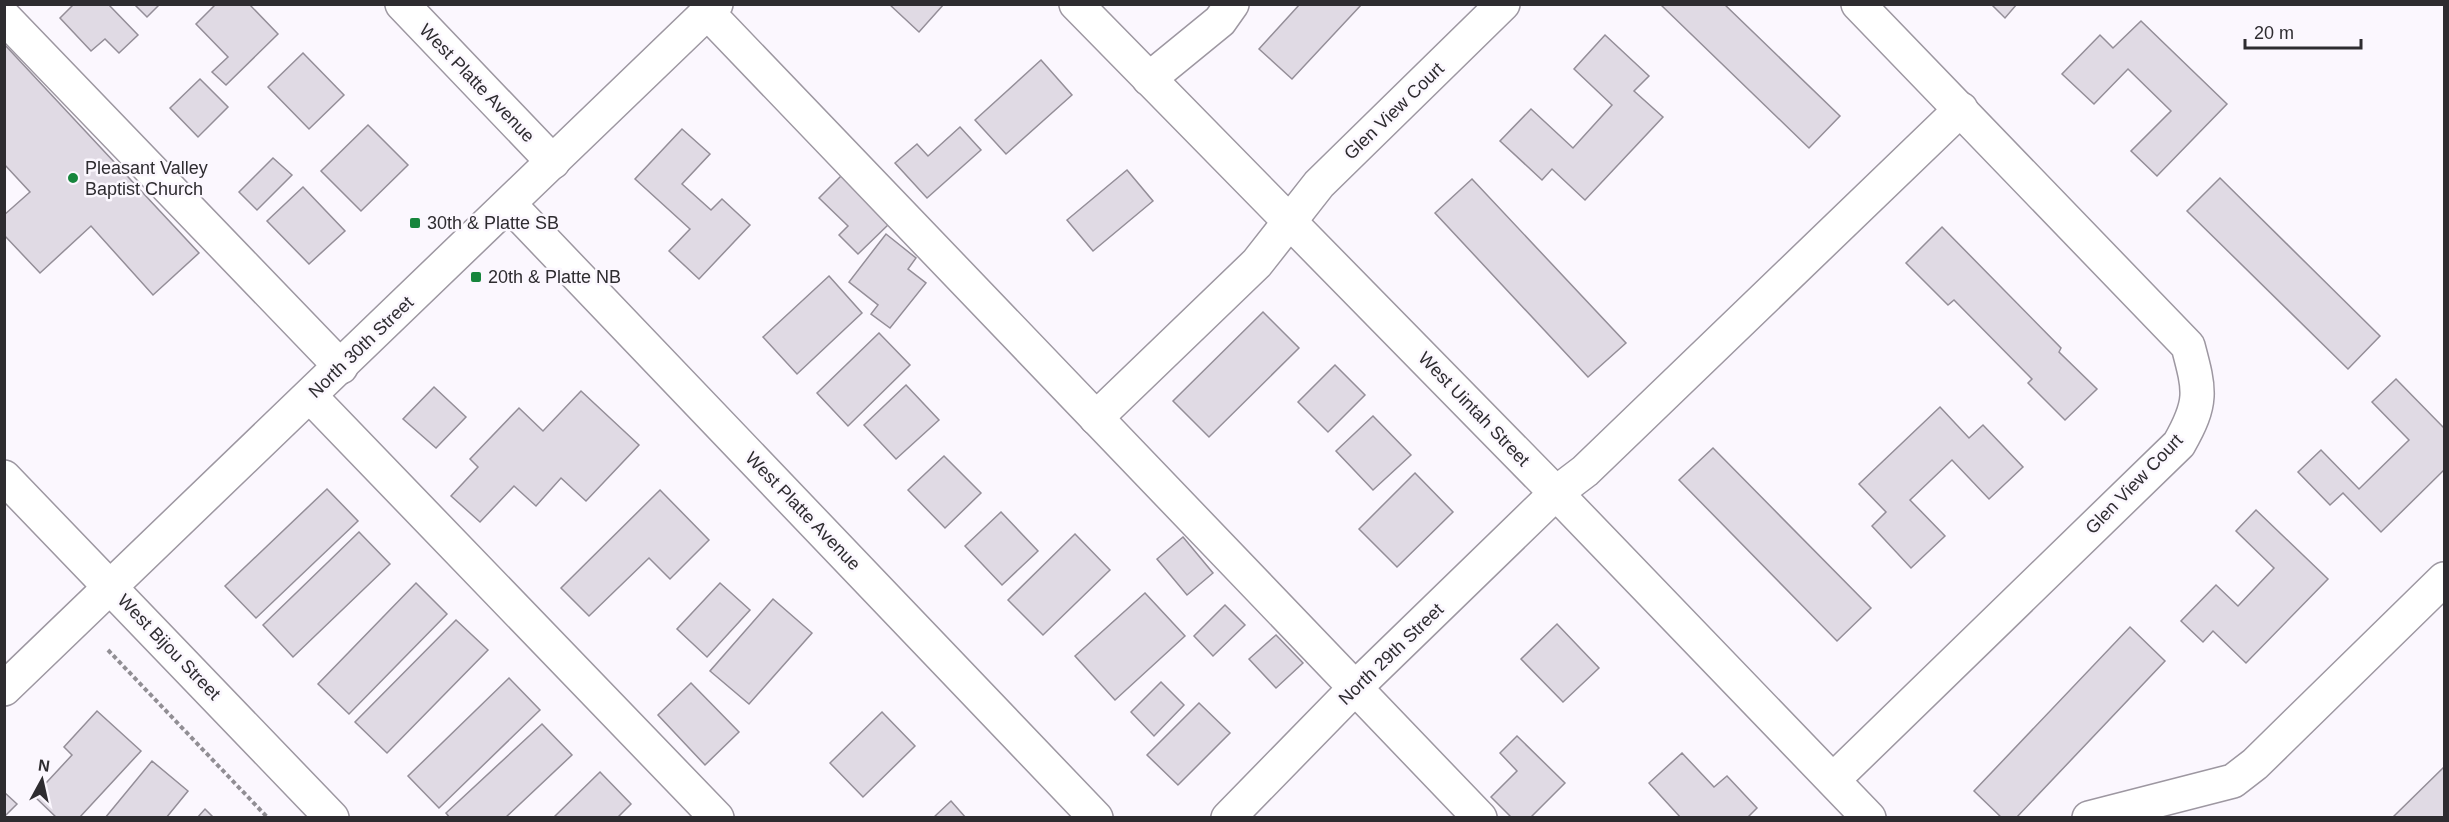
<svg xmlns="http://www.w3.org/2000/svg" width="2449" height="822" font-family="Helvetica,sans-serif">
  <rect width="100%" height="100%" fill="#fbf7fe"/>
  <g fill="#e0dae4" stroke="#948e98" stroke-width="1.5">
    <path d="M74,4H108L138,35L119,53L105,39L91,51L60,18Z"/>
    <path d="M134,4H160L147,17Z"/>
    <path d="M216,4H249L278,34L226,85L212,72L228,57L196,24Z"/>
    <path d="M889,4H944L919,32Z"/>
    <path d="M1300,4H1362L1292,79L1259,49Z"/>
    <path d="M1660,4H1724L1840,116L1809,148Z"/>
    <path d="M1991,4H2017L2005,18Z"/>
    <path d="M2141,21L2227,104L2157,176L2131,151L2171,111L2128,69L2094,104L2062,74L2100,35L2113,48Z"/>
    <path d="M1605,35L1649,76L1634,91L1663,117L1585,200L1552,169L1542,180L1500,141L1531,109L1573,148L1612,105L1574,69Z"/>
    <path d="M4,44L199,253L153,295L91,226L40,273L4,235V215L30,192L4,164Z"/>
    <path d="M303,53L344,95L309,129L268,87Z"/>
    <path d="M1041,60L1072,95L1006,154L975,120Z"/>
    <path d="M200,79L228,107L198,137L170,108Z"/>
    <path d="M368,125L408,165L361,211L321,171Z"/>
    <path d="M960,127L981,150L927,198L895,163L917,144L928,156Z"/>
    <path d="M682,129L710,154L682,184L711,210L722,199L750,225L699,279L669,251L690,229L635,179Z"/>
    <path d="M273,158L292,175L257,210L239,192Z"/>
    <path d="M1127,170L1153,201L1093,251L1067,220Z"/>
    <path d="M842,175L890,223L858,254L839,235L848,226L819,198Z"/>
    <path d="M2220,178L2380,336L2348,369L2187,211Z"/>
    <path d="M1472,179L1626,343L1588,377L1435,213Z"/>
    <path d="M303,187L345,231L309,264L267,221Z"/>
    <path d="M1942,227L2061,348L2059,352L2097,389L2065,420L2028,383L2032,379L1954,300L1948,305L1906,263Z"/>
    <path d="M886,234L916,258L908,269L926,283L890,328L871,314L878,305L849,282Z"/>
    <path d="M829,276L862,313L797,374L763,337Z"/>
    <path d="M1263,312L1299,348L1209,437L1173,401Z"/>
    <path d="M879,333L910,365L848,426L817,393Z"/>
    <path d="M1335,365L1365,395L1328,432L1298,402Z"/>
    <path d="M2396,379L2444,428V470L2381,532L2343,493L2330,505L2298,472L2321,450L2359,489L2409,440L2372,402Z"/>
    <path d="M906,385L939,420L896,459L864,425Z"/>
    <path d="M434,387L466,417L436,448L403,419Z"/>
    <path d="M581,391L639,445L586,501L561,478L536,506L514,486L480,522L451,496L478,467L470,459L519,408L543,431Z"/>
    <path d="M1940,407L1969,438L1983,425L2023,467L1989,499L1952,460L1910,500L1945,536L1911,568L1872,526L1886,512L1859,484Z"/>
    <path d="M1373,416L1411,455L1373,490L1336,451Z"/>
    <path d="M1713,448L1871,608L1837,641L1679,480Z"/>
    <path d="M944,456L981,493L945,528L908,490Z"/>
    <path d="M1415,473L1453,512L1397,567L1359,529Z"/>
    <path d="M327,489L358,521L256,618L225,586Z"/>
    <path d="M660,490L709,540L670,579L649,558L589,616L561,588Z"/>
    <path d="M2256,510L2328,579L2246,663L2213,631L2203,642L2181,621L2216,585L2238,606L2274,568L2236,531Z"/>
    <path d="M1001,512L1038,551L1002,585L965,546Z"/>
    <path d="M359,532L390,564L293,657L263,625Z"/>
    <path d="M1075,534L1110,570L1043,635L1008,600Z"/>
    <path d="M1183,537L1213,573L1187,595L1157,559Z"/>
    <path d="M416,583L447,614L349,714L318,684Z"/>
    <path d="M720,583L750,610L707,657L677,629Z"/>
    <path d="M1145,593L1185,636L1115,700L1075,656Z"/>
    <path d="M773,599L812,633L749,704L710,671Z"/>
    <path d="M1225,605L1245,625L1213,656L1194,636Z"/>
    <path d="M456,620L488,650L387,753L355,722Z"/>
    <path d="M1557,624L1599,668L1563,702L1521,659Z"/>
    <path d="M2130,627L2165,661L2016,818H2002L1974,791Z"/>
    <path d="M1276,635L1303,663L1276,688L1249,659Z"/>
    <path d="M509,678L540,710L439,808L408,776Z"/>
    <path d="M1161,682L1184,705L1154,736L1131,712Z"/>
    <path d="M691,683L739,732L705,765L658,715Z"/>
    <path d="M1199,703L1230,733L1178,785L1147,755Z"/>
    <path d="M97,711L141,751L79,818H57L34,796L72,755L64,747Z"/>
    <path d="M882,712L915,746L863,797L830,763Z"/>
    <path d="M542,724L572,755L505,818H450L446,813Z"/>
    <path d="M1517,736L1565,783L1530,818H1512L1491,797L1517,771L1500,753Z"/>
    <path d="M1682,753L1714,787L1727,776L1757,808L1747,818H1681L1649,783Z"/>
    <path d="M152,761L188,791L166,818H105Z"/>
    <path d="M2444,767V818H2392Z"/>
    <path d="M600,772L631,804L617,818H553Z"/>
    <path d="M4,792L17,804L4,817Z"/>
    <path d="M951,801L966,818H933Z"/>
    <path d="M205,809L214,818H197Z"/>
  </g>
  <g fill="none" stroke-linecap="round" stroke-linejoin="round">
    <g stroke="#9d97a1" stroke-width="36">
      <g id="minor">
        <path d="M402,4L553,162"/>
        <path d="M708,13L1480,818"/>
        <path d="M4,17L341,367"/>
        <path d="M1149,79L1220,21L1232,4"/>
        <path d="M509,204L1096,818"/>
        <path d="M310,396L717,818"/>
        <path d="M1096,418L1257,263L1319,184L1503,4"/>
        <path d="M4,477L332,818"/>
        <path d="M1833,780L2179,444C2203,402 2200,391 2188,346L1858,4"/>
        <path d="M1228,818L1356,687L1556,493L1585,471L1961,109"/>
        <path d="M2089,818L2233,781L2255,764L2444,579"/>
      </g>
    </g>
    <g stroke="#9d97a1" stroke-width="36">
      <g id="major">
        <path d="M1076,4L1556,493L1869,818"/>
        <path d="M4,689L716,4"/>
      </g>
    </g>
    <path stroke="#918e94" stroke-width="4" stroke-dasharray="4.5 3" stroke-linecap="butt" d="M108,650L268,818"/>
    <use href="#minor" stroke="#fff" stroke-width="33"/>
    <use href="#major" stroke="#fff" stroke-width="33"/>
  </g>
  <g fill="#16853c" stroke="#fbf7fe" stroke-width="2">
    <circle cx="73" cy="178" r="6"/>
    <rect x="409" y="217" width="12" height="12" rx="3"/>
    <rect x="470" y="271" width="12" height="12" rx="3"/>
  </g>
  <g text-anchor="middle" stroke-width="5" stroke-linejoin="round" paint-order="stroke">
    <g font-size="18" fill="#2e2c30" stroke="#fbf7fe">
      <text transform="translate(477 83) rotate(46)" y="6">West Platte Avenue</text>
      <text transform="translate(1394 111) rotate(-44)" y="6">Glen View Court</text>
      <text transform="translate(361 347) rotate(-44)" y="6">North 30th Street</text>
      <text transform="translate(1474 409) rotate(46)" y="6">West Uintah Street</text>
      <text transform="translate(2134 484) rotate(-46)" y="6">Glen View Court</text>
      <text transform="translate(803 511) rotate(46)" y="6">West Platte Avenue</text>
      <text transform="translate(169 647) rotate(46)" y="6">West Bijou Street</text>
      <text transform="translate(1391 654) rotate(-44)" y="6">North 29th Street</text>
    </g>
    <g font-size="18" fill="#2e2c30" stroke="#fbf7fe" text-anchor="start">
      <text x="85" y="174">Pleasant Valley<tspan x="85" dy="21">Baptist Church</tspan></text>
      <text x="427" y="229">30th &amp; Platte SB</text>
      <text x="488" y="283">20th &amp; Platte NB</text>
    </g>
  </g>
  <rect width="2449" height="822" fill="none" stroke="#2e2c30" stroke-width="12"/>
  <g transform="translate(42 780) rotate(8)" stroke="#fbf7fe" stroke-width="4.5" paint-order="stroke">
  <path d="M0-4.5L10 22L0 15L-10 22Z" fill="#2e2c30"/>
  <text y="-9" font-size="16" font-weight="bold" text-anchor="middle" fill="#2e2c30">N</text>
  </g>
  <path d="M2245 39v9h116v-9" fill="none" stroke="#2e2c30" stroke-width="3"/>
  <text x="2254" y="39" font-size="18" fill="#2e2c30" stroke="#fbf7fe" stroke-width="4.5" paint-order="stroke">20 m</text>
</svg>
